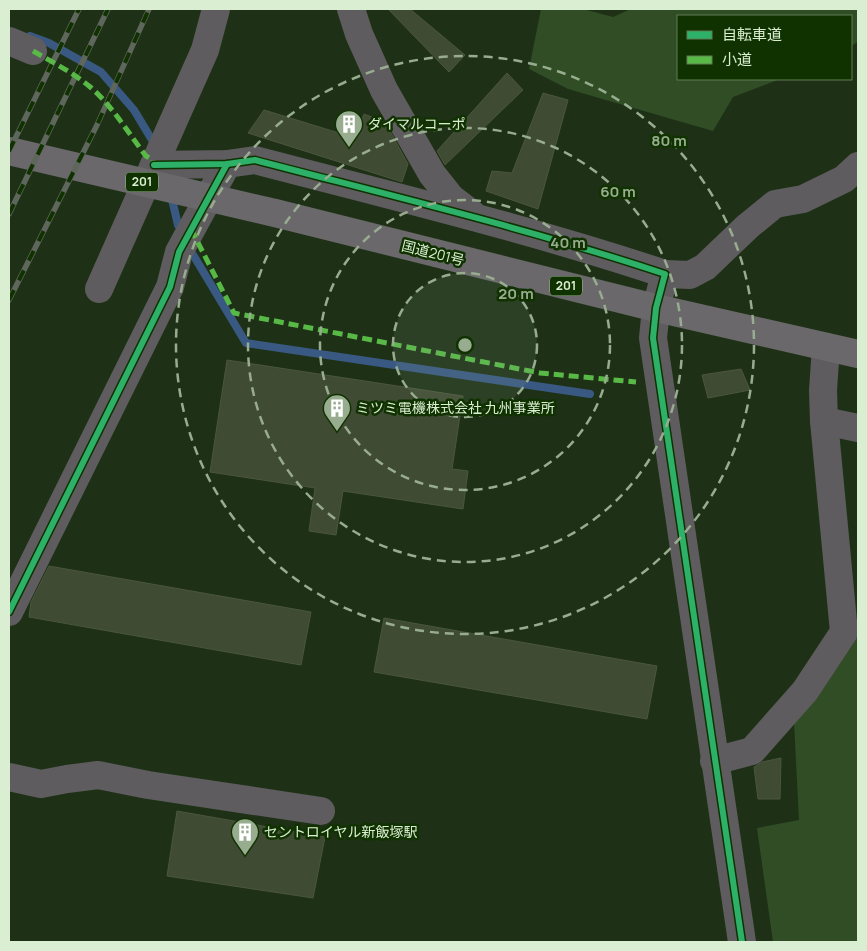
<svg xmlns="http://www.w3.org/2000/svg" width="867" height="951" font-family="Manrope,'Noto Sans JP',sans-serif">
  <rect width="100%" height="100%" fill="#1e3116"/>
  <g fill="#314d26">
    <path d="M541,9H583L613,17L631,9H858V42L851,46V16H678V79H780L733,97L713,131L568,89L529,69Z"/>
    <path d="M858,637V942H773L757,828L799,820L794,722L851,640Z"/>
  </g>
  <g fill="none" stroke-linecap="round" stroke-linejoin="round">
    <g stroke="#395982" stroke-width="8">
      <path d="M30,36L49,43L101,72L134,110L155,145"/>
      <path d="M171,195L178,225"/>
      <path d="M192,253L246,343L590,394"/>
    </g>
  </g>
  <g fill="#3f4b32" stroke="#4b563e">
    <path d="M388,9H410L465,55L449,72Z"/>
    <path d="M507,73L523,90L445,165L437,151Z"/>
    <path d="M543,93L568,100L538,209L486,191L492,171L512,173Z"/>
    <path d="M264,110L339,133L359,126L364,114L385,122L408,164L402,182L248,133Z"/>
    <path d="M227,360L463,396L452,469L468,471L463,509L343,491L336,535L309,531L315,488L210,472Z"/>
    <path d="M741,369L750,390L708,398L702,375Z"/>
    <path d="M49,566L311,612L301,665L29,617L31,602Z"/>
    <path d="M384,618L657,666L647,719L374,672Z"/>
    <path d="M781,758L780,799H758L754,767L762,762Z"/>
    <path d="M177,811L325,837L313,898L167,876Z"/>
  </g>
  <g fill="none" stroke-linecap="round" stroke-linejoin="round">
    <g stroke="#5f5c5f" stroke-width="28">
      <path d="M351,9L359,34L384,90L432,174L451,198L472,214"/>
      <path d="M9,41L33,51"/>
      <path d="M154,165L227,164L255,160C392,196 530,229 665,274L656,308L653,338L742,942"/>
      <path d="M665,274L690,275L705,267L748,226L775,204L803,199L844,179L858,166"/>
      <path d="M99,289L205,50L216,9"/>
      <path d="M824,421L858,428"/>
      <path d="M9,612L170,287L179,252L227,164"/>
      <path d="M714,761L752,751L805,691L844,632L824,421L823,390L826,347"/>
      <path d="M9,777L41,784L67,779L98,775L148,785L321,811"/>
    </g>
    <path stroke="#6a686a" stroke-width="28" d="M9,151L275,213L656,308L858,354"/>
    <g stroke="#5f665c" stroke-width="5.5">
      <g id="rail">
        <path d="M9,151L79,9"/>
        <path d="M9,214L108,9"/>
        <path d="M9,300L97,125L149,9"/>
      </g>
    </g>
    <use href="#rail" stroke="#103200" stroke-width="4" stroke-dasharray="11" stroke-linecap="butt"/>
    <g stroke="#58b947" stroke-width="5" stroke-dasharray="10 5" stroke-linecap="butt">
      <path d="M33,51C52,62 72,72 89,86C111,104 129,134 146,156L153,160L154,165"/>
      <path d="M191,229L234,313L540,373L636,382"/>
    </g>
    <g stroke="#103200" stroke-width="9">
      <g id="cycleway">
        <path d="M154,165L227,164L255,160C392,196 530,229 665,274L656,308L653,338L742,942"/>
        <path d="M9,612L170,287L179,252L227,164"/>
      </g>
    </g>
    <use href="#cycleway" stroke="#2db169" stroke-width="6"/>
  </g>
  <circle cx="465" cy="345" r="72" fill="#98ac90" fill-opacity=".12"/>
  <g fill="none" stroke="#98ac90" stroke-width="2.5" stroke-dasharray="9 6">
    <circle cx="465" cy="345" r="72"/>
    <circle cx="465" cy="345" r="145"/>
    <circle cx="465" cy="345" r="217"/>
    <circle cx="465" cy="345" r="289"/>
  </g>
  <defs>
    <g id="building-pin" transform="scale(1.4375)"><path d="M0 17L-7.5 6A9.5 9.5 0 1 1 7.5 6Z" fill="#98ac90" stroke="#103200"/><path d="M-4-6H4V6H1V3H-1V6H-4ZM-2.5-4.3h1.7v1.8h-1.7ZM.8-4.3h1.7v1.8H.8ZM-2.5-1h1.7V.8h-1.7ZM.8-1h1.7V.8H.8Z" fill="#fff"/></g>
  </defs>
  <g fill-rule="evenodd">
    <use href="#building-pin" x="349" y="124"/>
    <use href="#building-pin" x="337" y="408"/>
    <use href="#building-pin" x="245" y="832"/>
  </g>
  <g text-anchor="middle" stroke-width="5" stroke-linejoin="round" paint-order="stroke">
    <g fill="#103200" stroke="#9db693" stroke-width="1">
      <rect x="126" y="172.5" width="32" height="19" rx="4"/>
      <rect x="550" y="276.5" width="32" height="19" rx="4"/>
    </g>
    <g font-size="12" font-weight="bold" fill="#daeed2">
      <text x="142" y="186">201</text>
      <text x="566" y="290">201</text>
    </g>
    <g font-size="14" fill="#daeed2" stroke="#103200" text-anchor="start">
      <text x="368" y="129">ダイマルコーポ</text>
      <text x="356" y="413">ミツミ電機株式会社 九州事業所</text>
      <text x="264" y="837">セントロイヤル新飯塚駅</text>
    </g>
    <g font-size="14" fill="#daeed2" stroke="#103200">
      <text transform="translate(433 253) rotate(14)" y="5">国道201号</text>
    </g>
  </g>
  <circle cx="465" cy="345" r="8" fill="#98ac90" stroke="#103200" stroke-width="2.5"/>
  <g font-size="15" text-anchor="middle" font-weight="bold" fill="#98ac90" stroke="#103200" stroke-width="5" stroke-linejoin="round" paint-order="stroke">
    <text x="669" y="146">80 m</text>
    <text x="618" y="197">60 m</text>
    <text x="568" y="248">40 m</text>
    <text x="516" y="299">20 m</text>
  </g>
  <rect width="867" height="951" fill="none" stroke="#daeed2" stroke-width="20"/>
  <rect x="677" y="15" width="175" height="65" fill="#103200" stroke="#617d54"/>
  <rect x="687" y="31" width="25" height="8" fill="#2db169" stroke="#617d54"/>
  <text x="722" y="40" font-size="15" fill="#daeed2">自転車道</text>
  <rect x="687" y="56" width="25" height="8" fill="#58b947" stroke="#617d54"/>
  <text x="722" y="65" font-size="15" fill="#daeed2">小道</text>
</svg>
